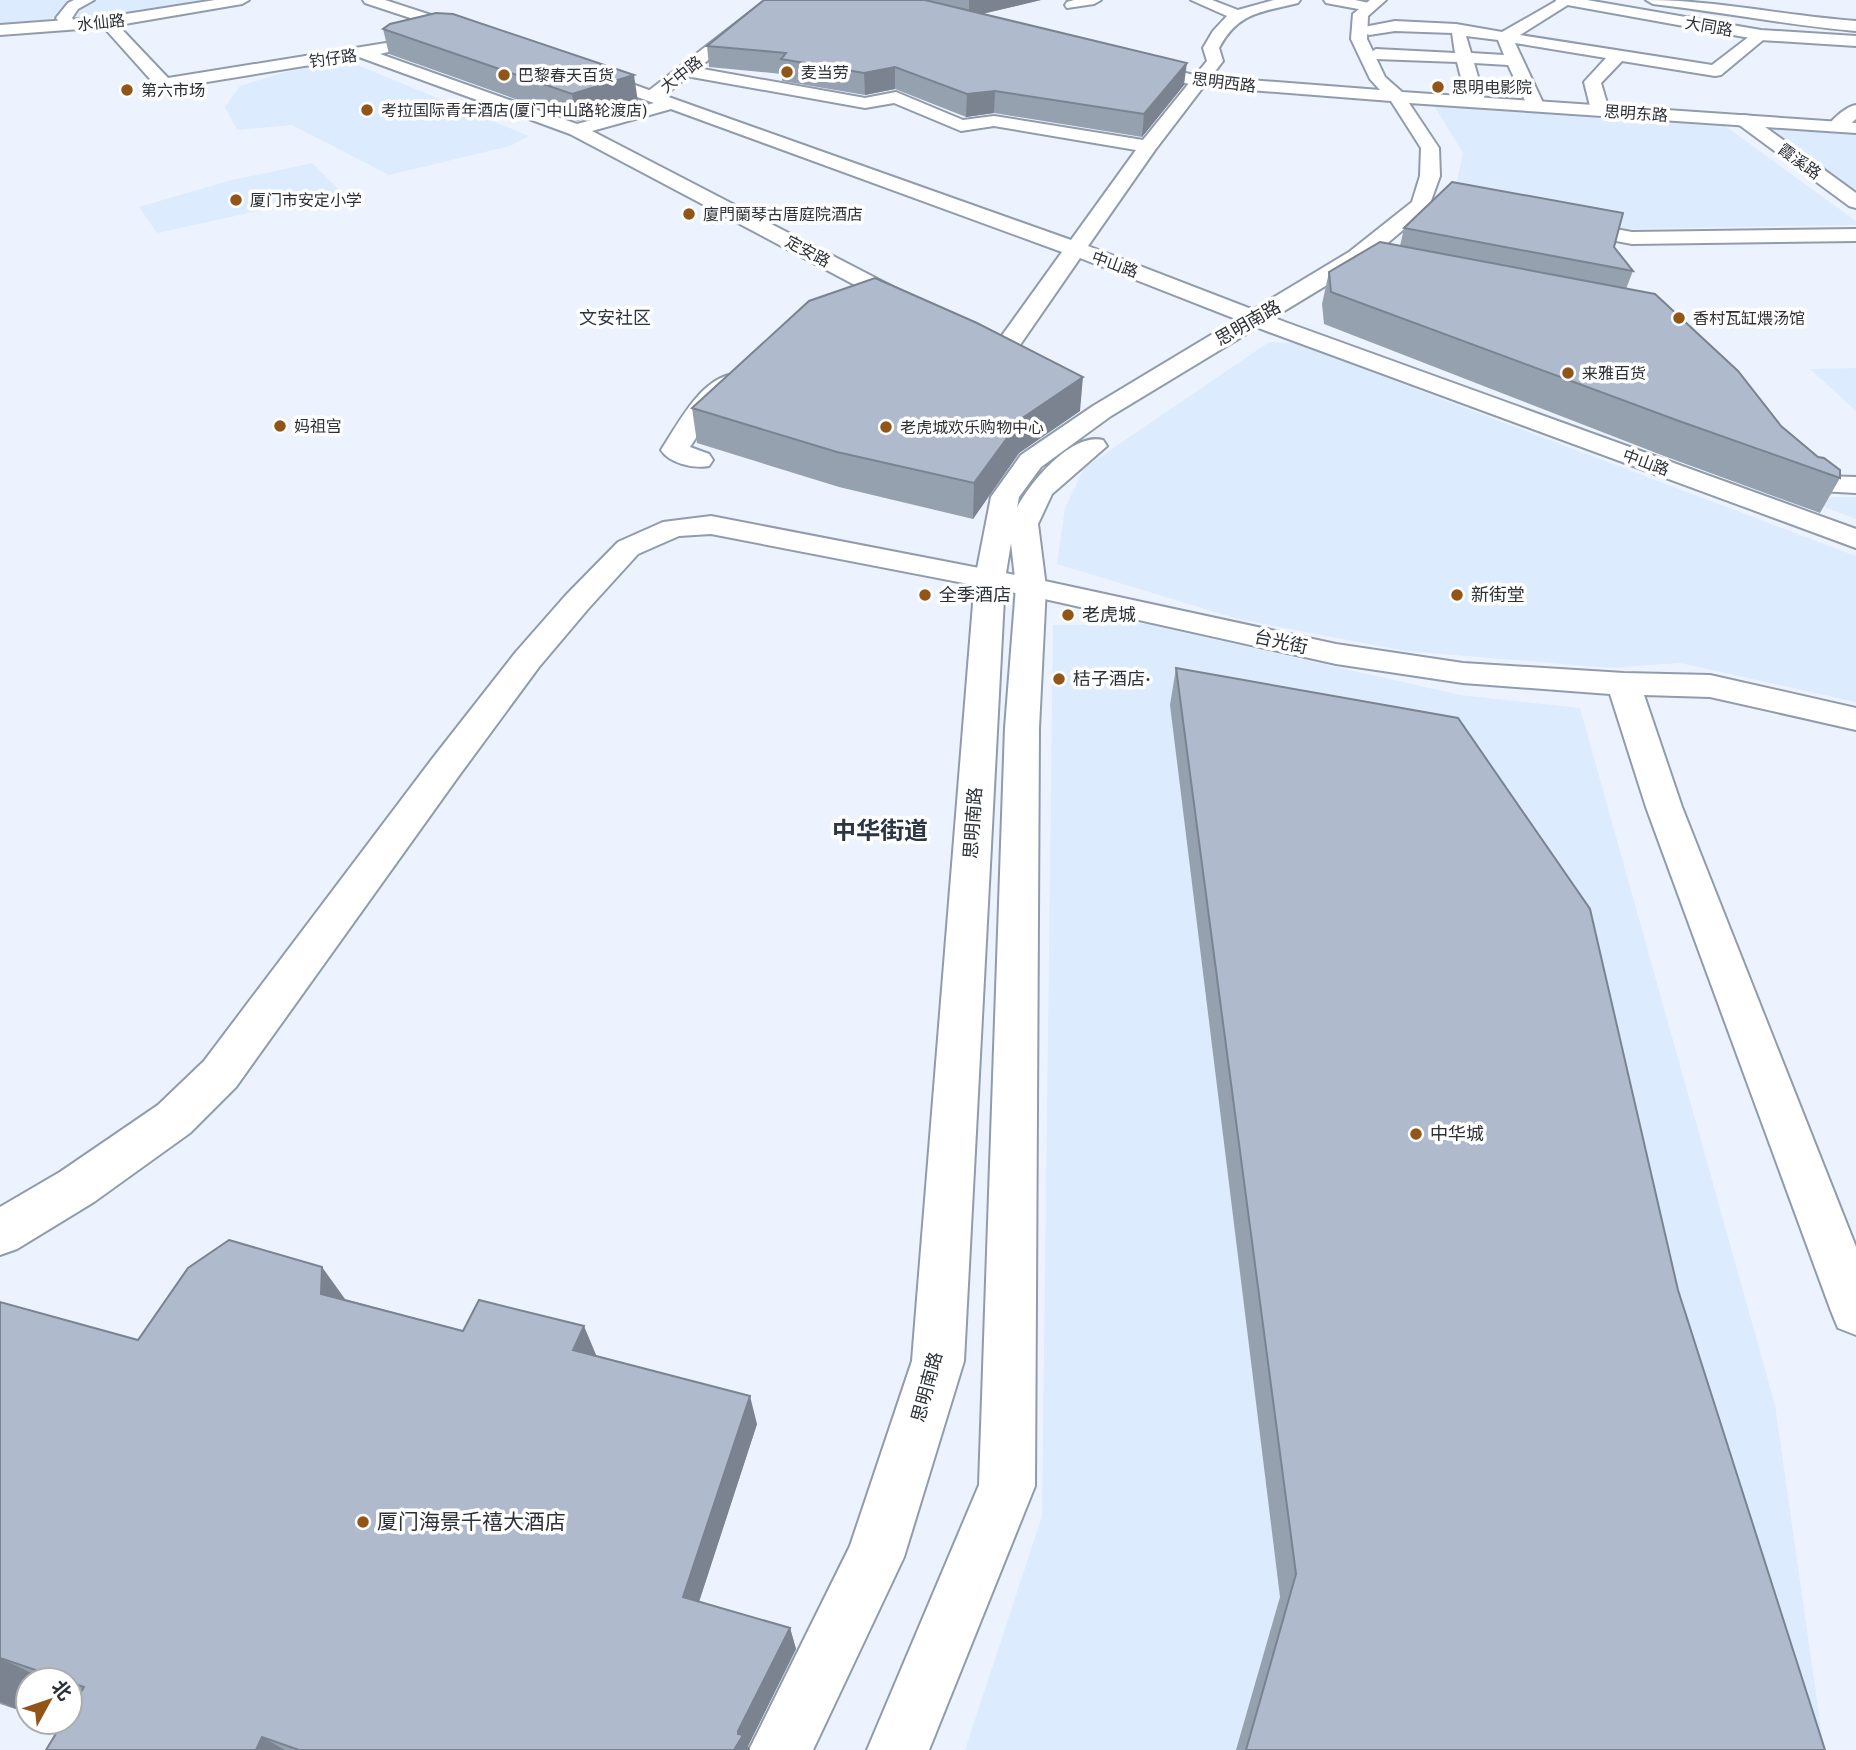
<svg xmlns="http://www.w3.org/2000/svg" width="1856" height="1750" font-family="Literata,'Noto Sans SC',serif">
  <rect width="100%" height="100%" fill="#ecf3fe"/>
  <g fill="#ddebfe">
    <path d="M0,0H71L51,19L0,25Z"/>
    <path d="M94,0H207L110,17L88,19L74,16L73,11Z"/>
    <path d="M343,59L529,136L510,146L389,175L292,125L237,130L225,107L240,86L278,74Z"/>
    <path d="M1433,104L1721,123L1856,221V225L1626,229L1453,200L1463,153Z"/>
    <path d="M1765,127L1856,135V190Z"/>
    <path d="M312,163L342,193L157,233L139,207L228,181Z"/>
    <path d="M1269,342L1294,343L1856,556V702L1680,663L1610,668L1405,651L1238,619L1057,564L1065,508L1084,468Z"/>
    <path d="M1856,368V411L1810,369Z"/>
    <path d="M1832,497H1856V519L1814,503Z"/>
    <path d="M1146,624L1460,695L1580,708L1775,1405L1824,1750H965L1042,1516L1053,625Z"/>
  </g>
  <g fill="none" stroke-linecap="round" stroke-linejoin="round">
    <g stroke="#909cac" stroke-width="4">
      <g id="street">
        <path d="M74,0H94L78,9L72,18L77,25L74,28H64L56,18L68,3Z"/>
        <path d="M363,0H385L477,30L479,33L477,36H465L365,3Z"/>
        <path d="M1074,0H1101L1094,4L1067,8L1065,5L1067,2Z"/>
        <path d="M1191,0H1212L1238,10L1274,0H1300L1298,3C1262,12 1238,12 1219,48L1223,61L1155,150L1088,246L1285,322L1856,529V548L1269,332L1080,258L1011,358C993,363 976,349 961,341L957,336L961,331H977L998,341L1062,252L671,109L592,131L918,300L921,305L918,310H902L570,134L359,57L164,89L158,88L99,22L102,19H112L168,78L386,43L394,48L392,51L380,54L577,124L654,103L581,77L579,73L581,69L587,68L1071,240L1136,150L994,126L961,131L894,103L865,108L686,76L678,71L686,66L865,98L896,92L963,120L994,116L1143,140L1207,61L1203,48L1213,31L1227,16Z"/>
        <path d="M1324,0H1355L1374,4L1376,7L1369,11L1326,3Z"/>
        <path d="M1558,0L1574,1L1520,35L1712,65L1755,32H1767L1769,35L1721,75L1715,76L1622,61L1601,83L1609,110L1600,115L1591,110L1584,82L1606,58L1515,43L1544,105L1541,109H1529L1508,65L1474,63L1485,101L1476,106L1467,101L1457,62L1376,59L1368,54L1376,49L1455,53L1452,33L1395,31L1369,35L1361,30L1364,27L1395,21L1456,24L1502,32ZM1466,36L1498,40L1504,55L1471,53Z"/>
        <path d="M1646,0C1717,0 1785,16 1856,21V31C1788,25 1721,12 1653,4Z"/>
        <path d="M1856,105V119L1843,130H1831L1828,126C1834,117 1846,107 1856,105Z"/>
        <path d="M1744,115L1750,116L1856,193V208L1849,206L1738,124L1735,120L1738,116Z"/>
        <path d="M1565,220L1632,232L1856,229V241L1632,244L1558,230L1555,226L1558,222Z"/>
        <path d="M729,375L738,378L742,383L714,410L690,447L709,454L713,460L709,466C694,469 669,463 661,450C677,426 698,383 729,375Z"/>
        <path d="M1791,459L1801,461L1818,476L1856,477V493L1801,490L1777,467L1781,461Z"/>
        <path d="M711,516L1031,578L1336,644L1463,663L1624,673L1710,675L1856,708V730L1710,697L1644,695L1682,807L1856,1247V1335L1838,1328L1831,1311L1646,807L1610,694L1463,683L1336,664L1031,596L711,534L679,536L638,554L588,609L539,667L458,777L236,1087L190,1133L94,1202L17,1249L0,1255V1207L60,1172L158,1105L204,1061L432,759L515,653L566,595L618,542L663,522Z"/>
      </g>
    </g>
    <g stroke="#909cac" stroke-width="4">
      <g id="secondary">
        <path d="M215,0H249L242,4L107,27L0,35V25L107,17Z"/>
        <path d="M766,0H782L659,100H647L644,96L647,92Z"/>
        <path d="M1370,0H1386L1368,16L1367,39L1385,77L1402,92L1856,123V133L1409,103L1439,148L1440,176L1428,209L1365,262L1111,416L1041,467L1019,497L1017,508C1030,482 1072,432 1103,440L1107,446L1052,494L1038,524L1046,587L1039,728L1035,1486L929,1750H867L979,1485L1005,728L1016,587L1011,543L1005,579L964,1361L904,1557L813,1750H749L850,1546L912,1361L975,579L991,497L1021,455L1093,406L1349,252L1412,202L1420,176L1421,148L1391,101L1198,86L1130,70L1128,66L1136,61L1198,76L1380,90L1370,79L1351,39L1353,14Z"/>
        <path d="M1555,0H1587L1761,30L1856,36V46L1761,40L1562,4Z"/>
      </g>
    </g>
    <use href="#street" fill="#fff" fill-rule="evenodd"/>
    <use href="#secondary" fill="#fff" fill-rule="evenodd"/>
  </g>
  <g fill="#96a1af">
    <path d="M764,0H1041L982,14L1184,85L1142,137L994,113L966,117L895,89L865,95L782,81V74L709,67L707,46Z"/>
    <path d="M383,29L638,102L577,121L389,54Z"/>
    <path d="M1404,228L1614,247L1633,271L1626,289L1840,478L1820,513L1664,456L1324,324L1322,304L1329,272L1400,246Z"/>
    <path d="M692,408L1080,411L1019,453L973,519L839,487L697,443Z"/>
    <path d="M1176,668L1678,1290L1825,1750H1236L1280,1597L1170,705Z"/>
    <path d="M345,1299L463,1331L597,1356L757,1424L699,1602L790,1628L796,1649L748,1746L750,1750H46L81,1692L70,1688V1680H46L42,1678L28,1680V1700L21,1711L0,1704V1302L138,1340Z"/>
  </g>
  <g fill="#7a838f">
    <path d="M969,0H1041L969,17Z"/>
    <path d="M1187,63L1184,85L1142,137L1144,114Z"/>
    <path d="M895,67V89L865,95L864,73Z"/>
    <path d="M634,75L638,102L577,121L572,94Z"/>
    <path d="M995,91L994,113L966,117L967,94Z"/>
    <path d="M1083,377L1080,411L1019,453L973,519L974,483L1021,419Z"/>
    <path d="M322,1267L345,1299L344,1325L321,1294Z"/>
    <path d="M584,1326L597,1357L573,1350Z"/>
    <path d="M750,1396L757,1424L693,1620L683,1597Z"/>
    <path d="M790,1628L796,1649L748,1746L750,1750H734L738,1731Z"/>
    <path d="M0,1658L42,1678L41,1680H28V1700L21,1711L0,1702Z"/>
    <path d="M262,1737L285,1750H256Z"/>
  </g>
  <g fill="#afbbcc" stroke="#7a838f" stroke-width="2">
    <path d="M764,0H925L1187,63L1144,114L995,91L967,94L895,67L864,73L781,59L786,53L707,46Z"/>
    <path d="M436,13L453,14L634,75L572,94L383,29L390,24Z"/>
    <path d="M1452,182L1623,213L1614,247L1633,271L1404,228Z"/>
    <path d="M1380,242L1655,294L1738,371L1781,426L1818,457L1824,458L1840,470V478L1679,421L1331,292L1329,272Z"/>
    <path d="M875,278L977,323L1083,377L1021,419L974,483L837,452L692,408L809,301Z"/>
    <path d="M1176,668L1458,718L1590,909L1678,1290L1825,1750H1246L1296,1574Z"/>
    <path d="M229,1240L322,1267L321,1294L463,1331L479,1300L584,1326L573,1350L750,1396L683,1597L790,1628L738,1731V1734L743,1735L734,1750H299L262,1737L256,1750H46L63,1722H70V1710L84,1687L70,1682V1680H65L0,1658V1302L138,1340L188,1268Z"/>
  </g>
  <g fill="#925518" stroke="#fff" stroke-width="2.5">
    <circle cx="787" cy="72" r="7"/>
    <circle cx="504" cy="75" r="7"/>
    <circle cx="1438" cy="87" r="7"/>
    <circle cx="127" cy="90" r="7"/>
    <circle cx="367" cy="110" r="7"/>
    <circle cx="236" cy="200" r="7"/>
    <circle cx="689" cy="214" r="7"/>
    <circle cx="1679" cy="318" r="7"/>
    <circle cx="1568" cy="373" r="7"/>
    <circle cx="280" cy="426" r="7"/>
    <circle cx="886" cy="427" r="7"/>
    <circle cx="925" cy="595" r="7"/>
    <circle cx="1457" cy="595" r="7"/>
    <circle cx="1068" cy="615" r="7"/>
    <circle cx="1059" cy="679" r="7"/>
    <circle cx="1416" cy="1134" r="7"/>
    <circle cx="363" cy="1522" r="7"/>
  </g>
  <g text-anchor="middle" stroke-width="7" stroke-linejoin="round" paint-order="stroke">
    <g font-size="16" fill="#2c3137" stroke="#fff">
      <text transform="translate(101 22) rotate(-6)" y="6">水仙路</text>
      <text transform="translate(1709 26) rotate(10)" y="6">大同路</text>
      <text transform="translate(333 58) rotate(-8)" y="6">钓仔路</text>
      <text transform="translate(681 74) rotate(-38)" y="6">大中路</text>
      <text transform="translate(1224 82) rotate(7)" y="6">思明西路</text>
      <text transform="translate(1636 113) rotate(4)" y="6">思明东路</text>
      <text transform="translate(1800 161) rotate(36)" y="6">霞溪路</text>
      <text transform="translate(808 251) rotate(28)" y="6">定安路</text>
      <text transform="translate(1115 264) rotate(20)" y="6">中山路</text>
      <text transform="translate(1646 462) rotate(20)" y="6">中山路</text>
    </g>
    <g font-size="16" fill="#2c3137" stroke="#fff" text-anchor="start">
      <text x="801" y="78">麦当劳</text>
      <text x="518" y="81">巴黎春天百货</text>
      <text x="1452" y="93">思明电影院</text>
      <text x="141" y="96">第六市场</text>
      <text x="381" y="116">考拉国际青年酒店(厦门中山路轮渡店)</text>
      <text x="250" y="206">厦门市安定小学</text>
      <text x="703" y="220">廈門蘭琴古厝庭院酒店</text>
      <text x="1693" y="324">香村瓦缸煨汤馆</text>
      <text x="1582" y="379">来雅百货</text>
      <text x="294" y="432">妈祖宫</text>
      <text x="900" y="433">老虎城欢乐购物中心</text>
    </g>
    <g font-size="18" fill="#2b3543" stroke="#fff">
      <text x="615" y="324">文安社区</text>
    </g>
    <g font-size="18" fill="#2c3137" stroke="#fff">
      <text transform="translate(1248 323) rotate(-30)" y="6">思明南路</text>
      <text transform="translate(1281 642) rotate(12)" y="6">台光街</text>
      <text transform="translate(973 823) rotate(-86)" y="6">思明南路</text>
      <text transform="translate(927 1387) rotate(-75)" y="6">思明南路</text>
    </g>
    <g font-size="18" fill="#2c3137" stroke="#fff" text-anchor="start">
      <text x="939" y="601">全季酒店</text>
      <text x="1471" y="601">新街堂</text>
      <text x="1082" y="621">老虎城</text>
      <text x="1073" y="685">桔子酒店·</text>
      <text x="1430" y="1140">中华城</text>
    </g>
    <g font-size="21" fill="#2c3137" stroke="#fff" text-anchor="start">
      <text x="377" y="1529">厦门海景千禧大酒店</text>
    </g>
    <g font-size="24" font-weight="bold" fill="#2b3543" stroke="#fff">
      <text x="880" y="839">中华街道</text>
    </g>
  </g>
  <g transform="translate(49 1701) rotate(50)"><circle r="33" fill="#ffffff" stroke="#abadaf" stroke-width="2"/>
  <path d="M0-5L12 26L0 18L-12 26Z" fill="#925518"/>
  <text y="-10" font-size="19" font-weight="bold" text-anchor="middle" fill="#2c3137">北</text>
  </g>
</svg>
